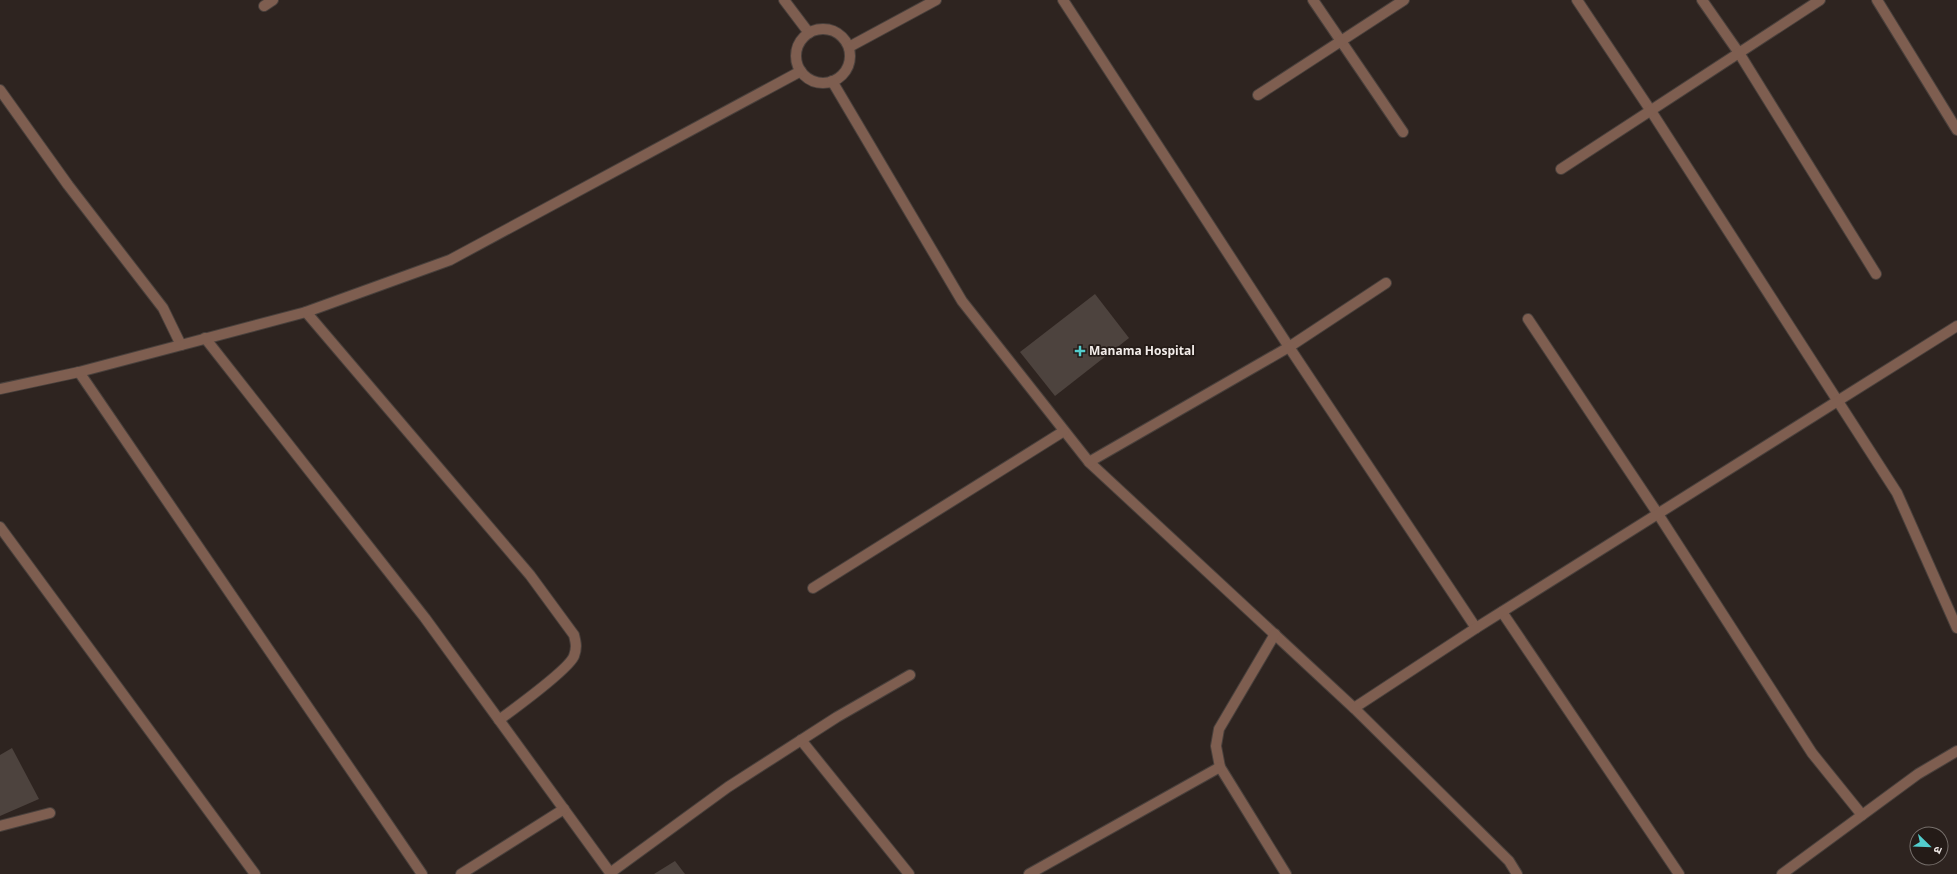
<svg xmlns="http://www.w3.org/2000/svg" width="1957" height="874" font-family="'Open Sans','Noto Sans Devanagari',sans-serif">
  <rect width="100%" height="100%" fill="#2e2420"/>
  <g fill="#4d433e">
    <path d="M1095,294L1129,338L1055,396L1020,352Z"/>
    <path d="M12,748L39,799L0,816V755Z"/>
    <path d="M675,861L685,874H654Z"/>
  </g>
  <g fill="none" stroke-linecap="round" stroke-linejoin="round">
    <g stroke="#49403c" stroke-width="12">
      <g id="minor">
        <path d="M784,0L809,33"/>
        <path d="M1063,0L1289,347L1476,628"/>
        <path d="M1313,0L1403,132"/>
        <path d="M1577,0L1651,111L1897,493L1957,628"/>
        <path d="M1702,0L1739,53L1876,274"/>
        <path d="M1877,0L1957,130"/>
        <path d="M264,6L273,0"/>
        <circle cx="823" cy="56" r="27"/>
        <path d="M849,47L936,0"/>
        <path d="M832,81L962,301L1089,462L1354,708L1509,861L1517,874"/>
        <path d="M0,90L68,185L163,308L181,345"/>
        <path d="M1258,95L1404,0"/>
        <path d="M1561,169L1820,0"/>
        <path d="M306,312L530,575L574,635C576,643 577,648 574,656C569,669 514,709 499,720"/>
        <path d="M1528,319L1658,514L1812,753L1862,815"/>
        <path d="M205,338L425,618L611,874"/>
        <path d="M79,372L422,874"/>
        <path d="M0,389L79,372L306,312L450,260L801,71"/>
        <path d="M1089,462L1289,347L1386,283"/>
        <path d="M0,527L255,874"/>
        <path d="M813,588L1064,431"/>
        <path d="M1502,612L1679,874"/>
        <path d="M1275,634L1219,729L1216,746L1220,767L1286,874"/>
        <path d="M1354,708L1476,628L1957,326"/>
        <path d="M801,740L909,874"/>
        <path d="M0,826L50,813"/>
        <path d="M610,873L728,787L837,717L910,675"/>
        <path d="M461,874L564,809"/>
        <path d="M1029,874L1220,767"/>
        <path d="M1782,874L1918,774L1957,751"/>
      </g>
    </g>
    <use href="#minor" stroke="#7e5e50" stroke-width="10"/>
  </g>
  <path fill="#52cdcd" stroke="#241b17" stroke-width="1.5" d="M1078 345h4v4h4v4h-4v4h-4v-4h-4v-4h4z"/>
  <g text-anchor="middle" stroke-width="3.5" stroke-linejoin="round" paint-order="stroke">
    <g font-size="12" font-weight="bold" fill="#f2ece9" stroke="#241b17" text-anchor="start">
      <text x="1089" y="355">Manama Hospital</text>
    </g>
  </g>
  <g transform="translate(1929 846) rotate(113)"><circle r="19" fill="#241b17" stroke="#766f6b"/>
  <path d="M0-3L7 15L0 10L-7 15Z" fill="#52cdcd"/>
  <text y="-6" font-size="11" font-weight="bold" text-anchor="middle" fill="#f2ece9">उ</text>
  </g>
</svg>
